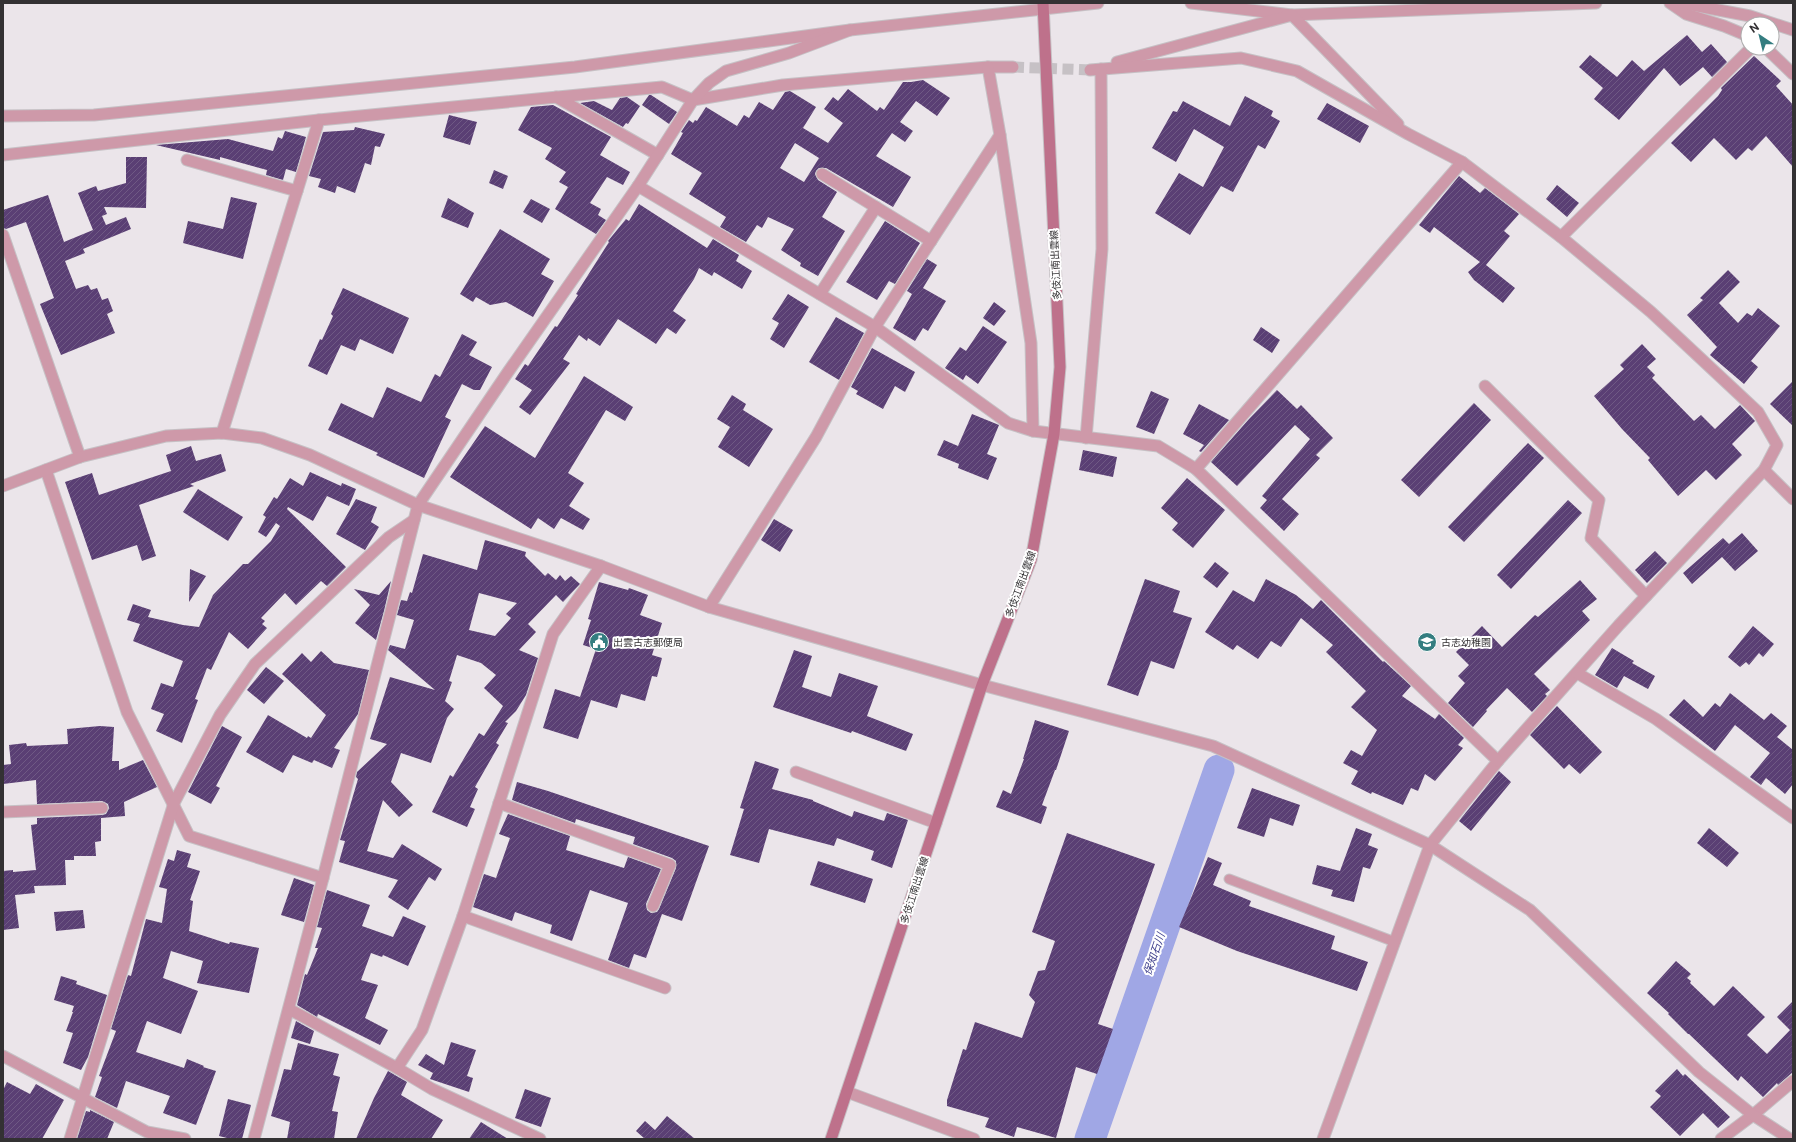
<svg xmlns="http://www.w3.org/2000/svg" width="1796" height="1142" font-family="'Public Sans','Noto Sans JP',sans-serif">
  <defs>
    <pattern id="building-hatch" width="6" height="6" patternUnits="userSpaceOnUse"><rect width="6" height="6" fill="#5a3f74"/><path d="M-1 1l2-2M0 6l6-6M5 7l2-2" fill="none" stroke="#6f5984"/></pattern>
  </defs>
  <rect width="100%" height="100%" fill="#ebe5ea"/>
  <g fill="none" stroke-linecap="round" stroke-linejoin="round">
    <path stroke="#a0a7e5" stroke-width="31" d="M1090,1139L1219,770"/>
  </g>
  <g fill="url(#building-hatch)" fill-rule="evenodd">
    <path d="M1687,35L1702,52L1711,44L1727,62L1712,77L1703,67L1680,86L1664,68L1619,120L1594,99L1603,88L1579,67L1590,55L1617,77L1632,60L1644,71Z"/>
    <path d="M1754,56L1781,81L1776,86L1793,105V167L1766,136L1752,151L1748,148L1736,160L1714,138L1691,162L1671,143L1718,96L1722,90L1721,88Z"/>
    <path d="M923,80L950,98L937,116L916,101L900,122L913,131L905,142L892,133L876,156L911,177L893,207L826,168H819L816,171L815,174L818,180L837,192L822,217L845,231L818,276L800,266L801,263L781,250L794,229L768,217L762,228L757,225L746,242L720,227L726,217L689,194L702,173L671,154L683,133L681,132L689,120L693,123L695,120L697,121L706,107L737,126L744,115L749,118L759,102L773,110L785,92L790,91L816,107L803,128L828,143L843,123L824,109L833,97L838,101L848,89L877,111L880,107L884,110L903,82H911ZM795,143L819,158L804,182L780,168Z"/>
    <path d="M649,95H651L677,112L669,124L642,105Z"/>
    <path d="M1245,96L1273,111L1271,116L1280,121L1265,149L1258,145L1233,192L1221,186L1190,235L1155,213L1179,173L1203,187L1224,147L1194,129L1176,162L1152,148L1173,111L1177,112L1183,101L1230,126Z"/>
    <path d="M627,97L640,106L628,124L626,123L623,127L580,103L594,101L612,110L620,98Z"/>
    <path d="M1327,103L1369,126L1360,143L1317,119Z"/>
    <path d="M553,105L611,137L600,155L630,172L623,185L607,177L590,203L601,209L598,215L606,220L596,234L555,209L568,187L559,182L566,172L545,159L552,148L518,130L531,107Z"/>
    <path d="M449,115L477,122L470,145L443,137Z"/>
    <path d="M355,127L385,134L380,147L375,146L371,165L365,163L355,193L337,186L335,193L318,187L321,179L309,176L323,132L354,130Z"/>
    <path d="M285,131L306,137L296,172L286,169L283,180L266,175L267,170L220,157V160L156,145L228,139L273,151L278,137L282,139Z"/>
    <path d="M126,157H147L146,208L104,207L107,214L102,216L106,225L126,217L131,229L83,249L85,253L65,261L76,289L88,285L91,290L97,288L102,300L108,298L113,311L107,314L115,333L61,355L40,304L54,298L26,222L6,229L3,228V210L48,195L64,242L93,230L78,193L96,186L98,191L126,183Z"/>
    <path d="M494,170L508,176L503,189L489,183Z"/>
    <path d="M1459,176L1480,193L1485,188L1519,214L1504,231L1510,236L1486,265L1515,288L1503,303L1474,280L1468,272L1480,262L1434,227L1430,233L1419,225Z"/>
    <path d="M1557,185L1579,203L1567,217L1546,199Z"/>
    <path d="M231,197L257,203L243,259L183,243L188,221L223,229Z"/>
    <path d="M448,198L474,213L468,228L441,217Z"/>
    <path d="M531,199L550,209L542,223L523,212Z"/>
    <path d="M639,204L707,248L713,239L739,255L736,261L752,271L742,289L714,272L712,276L699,268L694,279L673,311L686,320L676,334L667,328L656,344L618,319L600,346L588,338L587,341L579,335L563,359L570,363L530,415L519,407L532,390L515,379L525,364L528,366L555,326L557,327L578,295L576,294L609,242L608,241L626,219L629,221Z"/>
    <path d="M885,221L920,243L895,284L889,281L877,300L846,282Z"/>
    <path d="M500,229L550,259L541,274L554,281L533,317L506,302L490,305L476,297L473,302L460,294Z"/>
    <path d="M927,259L937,265L923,288L946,301L928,331L923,328L915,341L893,328L912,294L907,291Z"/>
    <path d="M1728,270L1740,282L1719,303L1738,323L1747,313L1752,316L1758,308L1780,326L1751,361L1758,367L1744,384L1710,355L1717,347L1687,315L1703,300L1700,298Z"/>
    <path d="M343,288L409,318L393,354L360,339L355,351L341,345L327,375L308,366L320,339L322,340L333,316L331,314Z"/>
    <path d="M788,294L809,307L784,348L770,339L779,323L772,319Z"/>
    <path d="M994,302L1006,311L994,326L983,318Z"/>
    <path d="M836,317L864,333L839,380L809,362Z"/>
    <path d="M983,326L1007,342L978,384L966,375L963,380L945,368L960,347L966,351Z"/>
    <path d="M1261,327L1280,340L1272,353L1253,340Z"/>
    <path d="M462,334L477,342L469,355L492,367L480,390H474L462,384L445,417L451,420L424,478L376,455L378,453L328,430L341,403L373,418L387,387L421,402L435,374L440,377Z"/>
    <path d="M1642,344L1656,359L1647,367L1655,375L1652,378L1694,421L1701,415L1715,429L1740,405L1755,421L1732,444L1742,455L1716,480L1706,470L1678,496L1648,460L1650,458L1622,429L1594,396L1624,369L1620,365Z"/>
    <path d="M872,348L915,372L905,392L895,386L883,409L856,394L858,391L851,387Z"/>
    <path d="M584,376L633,407L625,421L606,410L568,473L584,483L569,506L590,519L583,530L561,518L554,529L538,518L531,529L450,477L485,426L535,458Z"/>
    <path d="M1793,381V426L1770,404Z"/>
    <path d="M1277,390L1297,409L1301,405L1333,438L1316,455L1320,458L1282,499L1299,514L1284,531L1260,508L1267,500L1262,496L1310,439L1295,425L1237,486L1211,462L1249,419Z"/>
    <path d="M1151,391L1169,399L1154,434L1136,427Z"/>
    <path d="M732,395L746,404L743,410L773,429L749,467L718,447L730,427L717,419Z"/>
    <path d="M1474,403L1491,420L1419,497L1401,480Z"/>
    <path d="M1199,404L1229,420L1201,452L1199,451L1204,445L1183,434Z"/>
    <path d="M972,414L999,425L987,454L997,458L988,480L958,468L959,464L937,455L944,440L958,446Z"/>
    <path d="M1528,443L1544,458L1464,542L1448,527Z"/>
    <path d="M191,446L196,461L221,454L226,471L190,484L194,486L139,505L156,556L142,561L137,545L92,560L65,482L92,473L99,495L171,471L166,455Z"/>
    <path d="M1083,450L1117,457L1113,477L1079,470Z"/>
    <path d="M310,472L341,486L342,483L356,489L349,506L327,496L313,521L288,507L287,509L346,567L327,586L321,581L296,605L285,593L261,618L265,621L262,624L267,628L248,649L229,632L211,670L207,668L195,699L198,700L182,743L156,731L164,714L151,709L161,683L173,687L183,661L133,641L140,624L127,620L133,604L151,610L148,617L183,625L199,627L213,595L243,564H248L271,541L280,526L276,523L266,537L258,532L266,517L263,515L274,497L277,499L290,478L303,486Z"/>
    <path d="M1187,478L1225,510L1193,548L1172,530L1178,523L1161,508Z"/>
    <path d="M198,489L243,517L228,541L183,512Z"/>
    <path d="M356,499L377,507L371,522L379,527L365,550L336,534Z"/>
    <path d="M1568,500L1582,513L1511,589L1497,575Z"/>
    <path d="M774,519L793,530L780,552L761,540Z"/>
    <path d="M1742,533L1758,551L1735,571L1722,557L1692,584L1683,573L1723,538L1729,544Z"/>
    <path d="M485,540L526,552L525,556L545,576L548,573L556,580L560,575L565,581L571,576L580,584L563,602L556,595L528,624L536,632L519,650L538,658L526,695L516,711L505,722L508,723L496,743L499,745L475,787L478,789L470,807L475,809L467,827L432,812L450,775L453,777L479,733L484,736L503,706L484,688L496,675L481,663L457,655L449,681L452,682L445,701L454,709L447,718L431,763L401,753L391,782L413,805L399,817L383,800L367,851L393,858L402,844L442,869L435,881L429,877L408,910L388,897L398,880L339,862L345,841L340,840L358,779L356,777L357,772L387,744L370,739L390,677L435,690L388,650L390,645L405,649L414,620L397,615L401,600L407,601L410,592L412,593L423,554L477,570ZM479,593L517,603L506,614L511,618L495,636L469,630Z"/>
    <path d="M1655,551L1667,563L1647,583L1635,570Z"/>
    <path d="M1215,562L1229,573L1217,588L1203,577Z"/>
    <path d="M190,569L206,576L189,602Z"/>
    <path d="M1145,579L1180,591L1173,612L1192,618L1174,669L1151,661L1138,696L1107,685Z"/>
    <path d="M1266,579L1296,595L1313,609L1321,600L1383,662L1384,661L1411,686L1402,696L1435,719L1439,714L1464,738L1458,745L1463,748L1435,781L1425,774L1418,791L1411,788L1403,805L1372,792L1371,794L1351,784L1358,771L1343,763L1351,750L1362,756L1377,730L1351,707L1366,691L1326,652L1333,645L1301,618L1281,647L1271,641L1258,659L1237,645L1233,650L1205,632L1233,590L1254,602Z"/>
    <path d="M1580,580L1597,599L1582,611L1590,620L1534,674L1550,690L1545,694L1547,696L1532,712L1507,688L1486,710L1487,711L1473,727L1448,703L1465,683L1458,676L1469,665L1456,652L1482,626L1502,647L1535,615L1538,617Z"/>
    <path d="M391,581L384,611L376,640L355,623L370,605L354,589L379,595Z"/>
    <path d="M599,582L628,590L629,588L648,595L640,615L662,623L652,655L662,658L657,677L652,676L645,701L621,694L617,708L591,700L578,739L543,728L555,689L580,697L596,649L583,645L591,620L588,619Z"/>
    <path d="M1753,626L1774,644L1763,657L1759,653L1749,665L1746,662L1740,667L1728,657Z"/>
    <path d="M1612,648L1634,661L1632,663L1655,676L1648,689L1624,676L1617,688L1595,675Z"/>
    <path d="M794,650L812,656L802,687L831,697L839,673L878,686L867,716L913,734L906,751L852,731L851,733L773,707Z"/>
    <path d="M321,651L334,663L369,670L358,714L334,748L340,750L332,768L314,760L312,763L293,755L283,773L246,752L268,715L307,738L308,736L311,738L326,715L282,674L302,653L311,662Z"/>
    <path d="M266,667L284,681L264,704L247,690Z"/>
    <path d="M1730,693L1764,720L1771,713L1787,726L1777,737L1793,750V784L1785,794L1766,778L1761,785L1750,777L1770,753L1735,725L1715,751L1669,715L1684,699L1703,717L1715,703L1720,707Z"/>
    <path d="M1557,706L1602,752L1580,774L1569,764L1564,769L1530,735Z"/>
    <path d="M1035,720L1069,731L1056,770H1055L1042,805L1047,807L1041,824L996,807L1003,790L1011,794L1024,759H1023Z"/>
    <path d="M100,726L114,727L112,761H119V770L143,760L157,787L124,802L125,816L101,818V841L95,842L96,856H74V860H65L66,885L34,886L35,893L15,895L19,928L3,930V871L13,870V872L36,870L31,825L37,824V818L102,815L106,814L109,808L108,804L102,801L37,804L36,780L3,784V765L11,764L9,745L26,743L27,746L68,744L67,729Z"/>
    <path d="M222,726L242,737L216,786L220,788L211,804L188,792Z"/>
    <path d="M755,761L779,769L772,789L813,800V801L852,817L854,811L884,821L887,813L908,820L892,868L871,860L874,851L837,838L834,846L769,829L759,863L730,855L744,809L740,808Z"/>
    <path d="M1499,771L1511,782L1471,831L1459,821Z"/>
    <path d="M517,782L548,791L709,846L682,921L662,914L646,958L634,954L629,968L608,960L628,903L590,890L572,941L550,933L552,925L515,912L512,921L473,907L484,874L496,878L510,838L499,834L508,814L570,836L566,850L624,868L628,857L661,869L646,904L647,910L651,913L657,912L659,909L676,868V861L672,858L633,844L635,837L576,819L575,823L512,800Z"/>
    <path d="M1252,788L1300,805L1293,826L1270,818L1264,837L1237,828Z"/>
    <path d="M1356,828L1372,834L1368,845L1378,849L1370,869L1363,867L1354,902L1331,896L1333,890L1312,884L1317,865L1340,871Z"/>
    <path d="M1709,828L1739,853L1727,867L1697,843Z"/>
    <path d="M1067,833L1155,864L1098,1024L1113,1029L1097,1074L1076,1067L1056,1138L1017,1127L1014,1137L985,1127L989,1118L947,1106V1100L963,1049L966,1050L975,1022L1022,1038L1035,1002L1029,995L1038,971L1045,970L1055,941L1032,932Z"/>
    <path d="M177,850L191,854L187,867L200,871L190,900L193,901L189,931L229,944L230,942L259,948L249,993L197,983L203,961L171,951L163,978L198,991L181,1034L147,1021L136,1052L184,1068L187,1059L204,1066L203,1067L216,1071L196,1125L163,1113L170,1096L126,1081L117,1108L95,1097L102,1077L99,1076L116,1031L111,1029L128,975L131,976L146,919L162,923L167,889L159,887L168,859L174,861Z"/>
    <path d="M1208,857L1222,863L1213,885L1251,901L1249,906L1335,936L1331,949L1368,962L1357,991L1237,951L1179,927Z"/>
    <path d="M818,861L873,879L865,903L810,885Z"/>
    <path d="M294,878L314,885L304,922L281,915Z"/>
    <path d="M327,890L370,905L362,926L393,937L403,916L426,926L408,966L383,955L382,957L371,953L361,980L378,985L365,1018L388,1030L380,1045L318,1014L317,1017L297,1005L305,974L307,975L318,948H315L322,928L317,927Z"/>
    <path d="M83,910L85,928L56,931L54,912Z"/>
    <path d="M1676,961L1691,974L1687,978L1691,981L1690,983L1714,1006L1733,986L1765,1017L1747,1035L1767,1054L1790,1030L1777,1017L1793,1001V1072L1778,1085L1777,1083L1763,1097L1741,1076L1738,1081L1689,1034H1688L1668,1014L1669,1013L1647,993Z"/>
    <path d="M61,976L77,981L76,984L107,995L88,1057L81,1070L63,1063L73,1033L66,1031L73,1012H72L74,1006L54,1000Z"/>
    <path d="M296,1021L314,1031L310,1044L291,1038Z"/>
    <path d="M451,1042L476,1050L467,1076L473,1078L469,1092L430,1079L433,1073L418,1065L426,1054L444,1065Z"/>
    <path d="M298,1043L339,1054L333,1075L340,1077L332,1111L338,1112L334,1139H287L290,1122L271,1116L284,1069L291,1070Z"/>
    <path d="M1677,1069L1683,1076L1685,1074L1730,1117L1718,1128L1703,1113L1680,1136L1650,1107L1661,1096L1655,1091Z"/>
    <path d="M388,1071L407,1082L401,1095L443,1120L431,1139H356L374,1098Z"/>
    <path d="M7,1082L30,1094L36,1084L64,1100L42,1139H3V1090Z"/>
    <path d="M525,1089L551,1098L541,1127L515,1118Z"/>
    <path d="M228,1099L251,1105L242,1139H231L219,1136Z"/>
    <path d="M90,1110L114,1122L107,1139H77L86,1111L90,1112Z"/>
    <path d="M667,1116L695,1139H645L636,1131L645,1121L655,1130Z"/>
    <path d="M481,1122L508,1139H469Z"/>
  </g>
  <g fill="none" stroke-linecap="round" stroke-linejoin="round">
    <path stroke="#c6c1c5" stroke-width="11" stroke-dasharray="11 5.5" stroke-linecap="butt" d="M1013,67L1090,70"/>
    <g stroke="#c6c1c5" stroke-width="11">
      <path id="service" d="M1229,879L1395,942"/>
    </g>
    <g stroke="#c6c1c5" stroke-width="13">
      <g id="minor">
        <path d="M1191,3L1292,15L1596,3"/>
        <path d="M1670,3L1686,14L1724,26L1748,36"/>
        <path d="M1682,3L1750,16L1793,30"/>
        <path d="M1766,48L1793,74"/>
        <path d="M1117,62L1292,15L1398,124"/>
        <path d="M1090,70L1241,58L1297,71L1408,134L1462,162L1561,237L1651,312L1758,412L1777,445L1764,470L1619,625L1498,761L1430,845L1323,1139"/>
        <path d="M556,97L658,155"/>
        <path d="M3,116L94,115L575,67L850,30L1098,3"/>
        <path d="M1000,135L1031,343L1033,431"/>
        <path d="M3,155L319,120"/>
        <path d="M187,160L297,191"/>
        <path d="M822,174L931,241"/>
        <path d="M638,186L875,327L1008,423L1033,431L1158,446L1196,469L1498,761"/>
        <path d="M3,235L80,457"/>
        <path d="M1561,237L1751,48"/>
        <path d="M820,294L876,207"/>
        <path d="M1485,386L1599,500L1591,538L1646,596"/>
        <path d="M222,433L319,120L662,87L693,100L783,85L988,67H1013"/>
        <path d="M1086,438L1102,249L1101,69"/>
        <path d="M1196,469L1462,162"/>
        <path d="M46,470L127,712L189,836L323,878"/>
        <path d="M1764,470L1793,499"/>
        <path d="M709,607L816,437L875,327L1000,135L988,67"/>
        <path d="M1577,673L1656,719L1793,818"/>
        <path d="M796,772L936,823"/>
        <path d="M499,803L670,865L653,906"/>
        <path d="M3,812L102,808"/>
        <path d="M463,916L665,988"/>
        <path d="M289,1009L397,1068L432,1089L540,1139"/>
        <path d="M3,1056L147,1132L185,1139"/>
        <path d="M397,1068L422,1030L463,916L553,634L601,566"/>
        <path d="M847,1092L974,1139"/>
        <path d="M70,1139L174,803L220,715L255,664L389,537L414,520"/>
        <path d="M254,1139L323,878L418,505L508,372L638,186L693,100L709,83L726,71L789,53L850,30"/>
        <path d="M1721,1139L1753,1115L1793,1081"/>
      </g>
    </g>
    <g stroke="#c6c1c5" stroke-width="13">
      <path id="tertiary" d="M3,486L80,457L166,436L222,433L262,438L310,455L418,505L601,566L709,607L982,685L1213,746L1430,845L1530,910L1699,1072L1753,1115L1790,1139"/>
    </g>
    <g stroke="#c6c1c5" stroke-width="13">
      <path id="secondary" d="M831,1139L982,685L1031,560L1054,434L1060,367L1043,3"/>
    </g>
    <use href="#service" stroke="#ce99a9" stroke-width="9"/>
    <use href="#minor" stroke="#ce99a9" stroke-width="11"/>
    <use href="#tertiary" stroke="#ce99a9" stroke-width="11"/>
    <use href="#secondary" stroke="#be718b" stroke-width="11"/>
  </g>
  <defs>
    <g id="civic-disc" transform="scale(1)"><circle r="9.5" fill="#347d80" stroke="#fff"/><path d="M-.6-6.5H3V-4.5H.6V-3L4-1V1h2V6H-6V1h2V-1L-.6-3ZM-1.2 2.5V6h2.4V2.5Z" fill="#fff"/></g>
    <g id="school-disc" transform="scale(1)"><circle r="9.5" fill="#347d80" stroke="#fff"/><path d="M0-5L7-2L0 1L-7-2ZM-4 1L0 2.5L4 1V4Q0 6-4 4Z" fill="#fff"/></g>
  </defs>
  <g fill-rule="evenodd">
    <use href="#civic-disc" x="599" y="642"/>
    <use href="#school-disc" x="1427" y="642"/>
  </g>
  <g text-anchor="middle" stroke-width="4" stroke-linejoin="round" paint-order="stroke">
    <g font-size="10" fill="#333133" stroke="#fff">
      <text transform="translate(1055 265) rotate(-93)" y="4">多伎江南出雲線</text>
      <text transform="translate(1020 584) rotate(-70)" y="4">多伎江南出雲線</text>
      <text transform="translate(914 890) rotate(-72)" y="4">多伎江南出雲線</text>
    </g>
    <g font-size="10" fill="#333133" stroke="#fff" text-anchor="start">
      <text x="613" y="646">出雲古志郵便局</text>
      <text x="1441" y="646">古志幼稚園</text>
    </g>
    <g font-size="11" font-style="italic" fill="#43448f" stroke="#fff">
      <text transform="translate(1154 954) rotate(-71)" y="4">保知石川</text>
    </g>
  </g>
  <rect width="1796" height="1142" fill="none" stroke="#333133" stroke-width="8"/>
  <g transform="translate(1760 36) rotate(325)"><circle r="19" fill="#ffffff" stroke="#adadad"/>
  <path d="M0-3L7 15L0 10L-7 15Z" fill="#347d80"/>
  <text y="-6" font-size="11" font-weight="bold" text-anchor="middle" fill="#333133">N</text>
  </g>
</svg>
